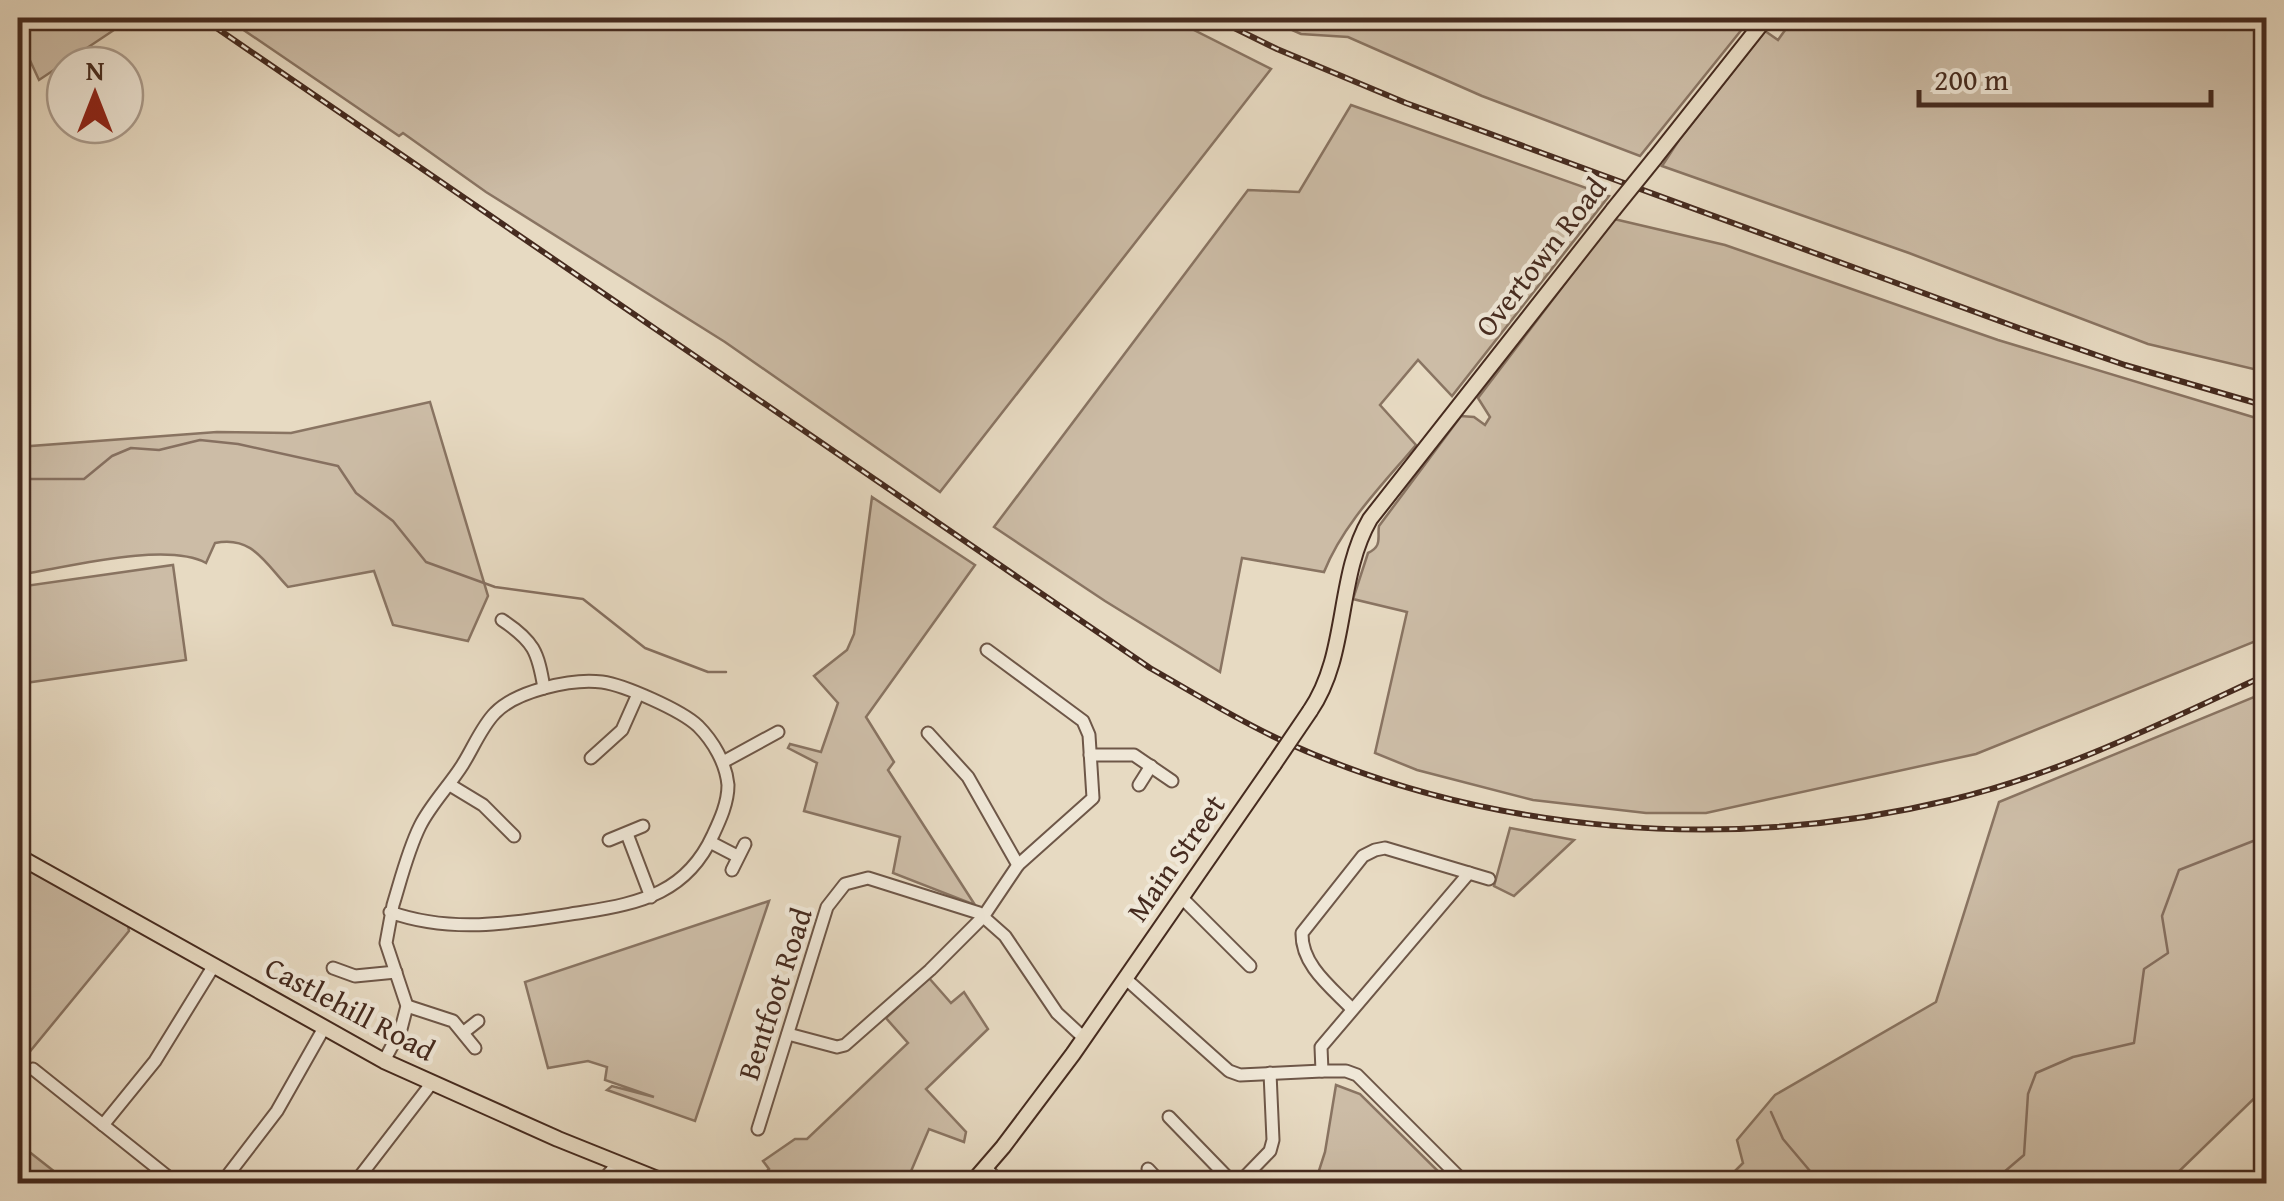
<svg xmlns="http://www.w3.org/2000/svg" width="2284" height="1201" font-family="'Gentium Book Plus',serif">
  <rect width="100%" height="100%" fill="#e7dac2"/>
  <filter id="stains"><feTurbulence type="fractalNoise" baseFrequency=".002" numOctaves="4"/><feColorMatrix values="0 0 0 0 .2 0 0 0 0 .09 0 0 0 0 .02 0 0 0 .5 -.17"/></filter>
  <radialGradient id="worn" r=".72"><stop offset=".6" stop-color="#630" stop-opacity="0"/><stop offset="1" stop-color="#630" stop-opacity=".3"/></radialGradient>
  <g fill="#ccbca6" stroke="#897462" stroke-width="2.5">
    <path d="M18,18H120L114,30L39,80L21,41Z"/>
    <path d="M226,18H1170L1271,69L940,492L725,342L486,192L403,133L399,136Z"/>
    <path d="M1265,18H1751L1640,156L1482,96L1348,37L1301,34Z"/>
    <path d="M1797,18H2266V372L2148,344L1909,253L1662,166L1679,140L1765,31L1778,40L1788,26L1792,28Z"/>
    <path d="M1351,105L1609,196L1452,396L1418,360L1380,405L1416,445C1383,484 1343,524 1324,572L1242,558L1220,672L1105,601L994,527L1248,190L1299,192Z"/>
    <path d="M1614,219L1725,245L1998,340L2266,421V637L1976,754L1706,813H1646L1533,800L1417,770L1375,753L1407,612L1353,599L1368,553C1383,546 1377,537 1379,526L1461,416L1474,417L1485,425L1490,417L1478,398Z"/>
    <path d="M430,402L488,596L468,641L393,625L374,571L288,587C265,563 252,535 215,543L206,563C166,541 64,568 18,575V447L217,432L291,433Z"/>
    <path d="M872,497L975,565L866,717L894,762L888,770L975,905L893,873L900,837L804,811L817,763L788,748L790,744L821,752L838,703L814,676L847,650L854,634Z"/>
    <path d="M173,565L186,660L18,684V587Z"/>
    <path d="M2266,692V1087L2167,1183H1723L1743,1163L1737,1140L1775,1095L1936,1002L1999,802Z"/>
    <path d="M1510,828L1574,840L1514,896L1494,886Z"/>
    <path d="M18,863L128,926L129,931L18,1066Z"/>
    <path d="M769,901L695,1121L607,1090L612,1086L654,1097L605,1080L607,1067L588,1061L548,1068L525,982Z"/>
    <path d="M929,978L951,1003L964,992L988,1029L926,1089L966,1132L964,1142L929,1129L906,1183L754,1184L769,1169L763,1161L795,1139H807L908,1043L886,1018Z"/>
    <path d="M1336,1085L1360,1094L1450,1183H1315L1325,1152Z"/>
    <path d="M18,1143L69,1183H18Z"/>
  </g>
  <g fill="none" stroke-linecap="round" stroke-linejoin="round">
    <g stroke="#867060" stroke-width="2.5">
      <path d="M18,479H84L112,456L131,448L159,450L200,440L238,444L338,466L356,493L393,521L426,562L495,587L583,599L645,648L708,672H726"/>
      <path d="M1771,1112L1783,1139L1821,1184"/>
      <path d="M1990,1184L2024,1155L2028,1094L2036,1073L2073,1057L2134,1043L2144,969L2168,953L2162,916L2179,870L2266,836"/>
    </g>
    <g stroke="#6e5748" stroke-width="15">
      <g id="minor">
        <path d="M502,620C534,641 538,652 544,688"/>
        <path d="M928,733L968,777L1018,865"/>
        <path d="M1090,755H1134L1172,781"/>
        <path d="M591,758L622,730L638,694"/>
        <path d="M723,762L778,732"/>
        <path d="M450,785L483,805L514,836"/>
        <path d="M1139,785L1151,766"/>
        <path d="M627,834L651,897"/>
        <path d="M609,840L643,826"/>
        <path d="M710,842L737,856"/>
        <path d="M732,870L745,844"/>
        <path d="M1183,899L1250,966"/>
        <path d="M333,968L355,976L396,972"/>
        <path d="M1126,979L1229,1071L1240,1075L1322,1071"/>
        <path d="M407,1006L453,1021L475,1048"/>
        <path d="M1352,1009C1332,988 1301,965 1302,933L1363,856L1375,850L1385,848L1489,879"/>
        <path d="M464,1032L478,1021"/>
        <path d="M788,1034L837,1047L845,1045L930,970L983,917L1018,865L1093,798L1089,735L1083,721L987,650"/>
        <path d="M384,1061L401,1029L407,1006L386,943L393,905C401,879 408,850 420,826C431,804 450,785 463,764C473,748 482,726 495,713C516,691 572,678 602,682C624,685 681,710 698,726C713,741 726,763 728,785C728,803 720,820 713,835C687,892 642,903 584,912C519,922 454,935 390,912"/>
        <path d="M33,1069L177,1184"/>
        <path d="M1169,1117L1234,1184"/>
        <path d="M103,1125L155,1061L213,967"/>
        <path d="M758,1129L827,907L845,884L868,878L979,913L1005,936L1057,1013L1084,1038"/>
        <path d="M986,1168L1001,1184"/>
        <path d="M1148,1169L1162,1184"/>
        <path d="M221,1184L277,1111L324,1028"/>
        <path d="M354,1184L431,1084"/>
        <path d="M600,1184L618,1163"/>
        <path d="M1238,1184L1270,1151L1273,1140L1270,1073"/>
        <path d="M1466,1184L1357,1075L1346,1071H1322L1321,1047L1469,873"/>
      </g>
    </g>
    <g stroke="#462b1f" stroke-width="18">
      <g id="major">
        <path d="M1655,158L1766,18"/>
        <path d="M1310,711C1349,654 1336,578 1370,519L1613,210"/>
        <path d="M18,856L384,1061L558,1139L670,1184"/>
        <path d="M971,1184L1003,1147L1073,1054L1274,764"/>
      </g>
    </g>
    <use href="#minor" stroke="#efe7d7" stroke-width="11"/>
    <use href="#major" stroke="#e7dac2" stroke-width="14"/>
    <g stroke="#462b1f" stroke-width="6">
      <g id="rail">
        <path d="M202,18L1150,668C1194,693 1237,720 1283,741C1489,835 1731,853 1950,800C2060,774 2164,722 2266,675"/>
        <path d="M1214,18L1277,49L1406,103L2027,331L2125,365L2266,406"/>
      </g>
    </g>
    <use href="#rail" stroke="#efe7d7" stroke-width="2.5" stroke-dasharray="8" stroke-linecap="butt"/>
    <g stroke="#462b1f" stroke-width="18" stroke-linecap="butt">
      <g id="major-bridge">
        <path d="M1613,210L1655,158"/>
        <path d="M1274,764L1310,711"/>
      </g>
    </g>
    <use href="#major-bridge" stroke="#e7dac2" stroke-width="14"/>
  </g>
  <g text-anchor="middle" stroke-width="9" stroke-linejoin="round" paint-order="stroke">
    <g font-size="30" fill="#462b1f" stroke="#efe7d7">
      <text transform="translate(1541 257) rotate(-52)" y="10">Overtown Road</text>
      <text transform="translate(1176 858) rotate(-55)" y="10">Main Street</text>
      <text transform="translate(775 994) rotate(-72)" y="10">Bentfoot Road</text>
      <text transform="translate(350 1009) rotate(28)" y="10">Castlehill Road</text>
    </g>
  </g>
  <rect width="2284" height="1201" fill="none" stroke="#e7dac2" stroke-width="60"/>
  <rect x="20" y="20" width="2244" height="1161" fill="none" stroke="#462b1f" stroke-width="5"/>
  <rect x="30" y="30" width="2224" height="1141" fill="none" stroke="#462b1f" stroke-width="2.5"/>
  <g transform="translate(95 95)"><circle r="48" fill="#efe7d7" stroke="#ab9c8d" stroke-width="2.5"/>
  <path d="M0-8L18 38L0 25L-18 38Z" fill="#8f2418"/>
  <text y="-15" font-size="28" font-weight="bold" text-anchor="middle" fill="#462b1f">N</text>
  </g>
  <path d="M1919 90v15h292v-15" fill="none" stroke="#462b1f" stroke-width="5"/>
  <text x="1934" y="90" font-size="30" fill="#462b1f" stroke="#efe7d7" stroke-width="8" paint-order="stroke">200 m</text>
  <rect width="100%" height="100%" filter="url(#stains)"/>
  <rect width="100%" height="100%" fill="url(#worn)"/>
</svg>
